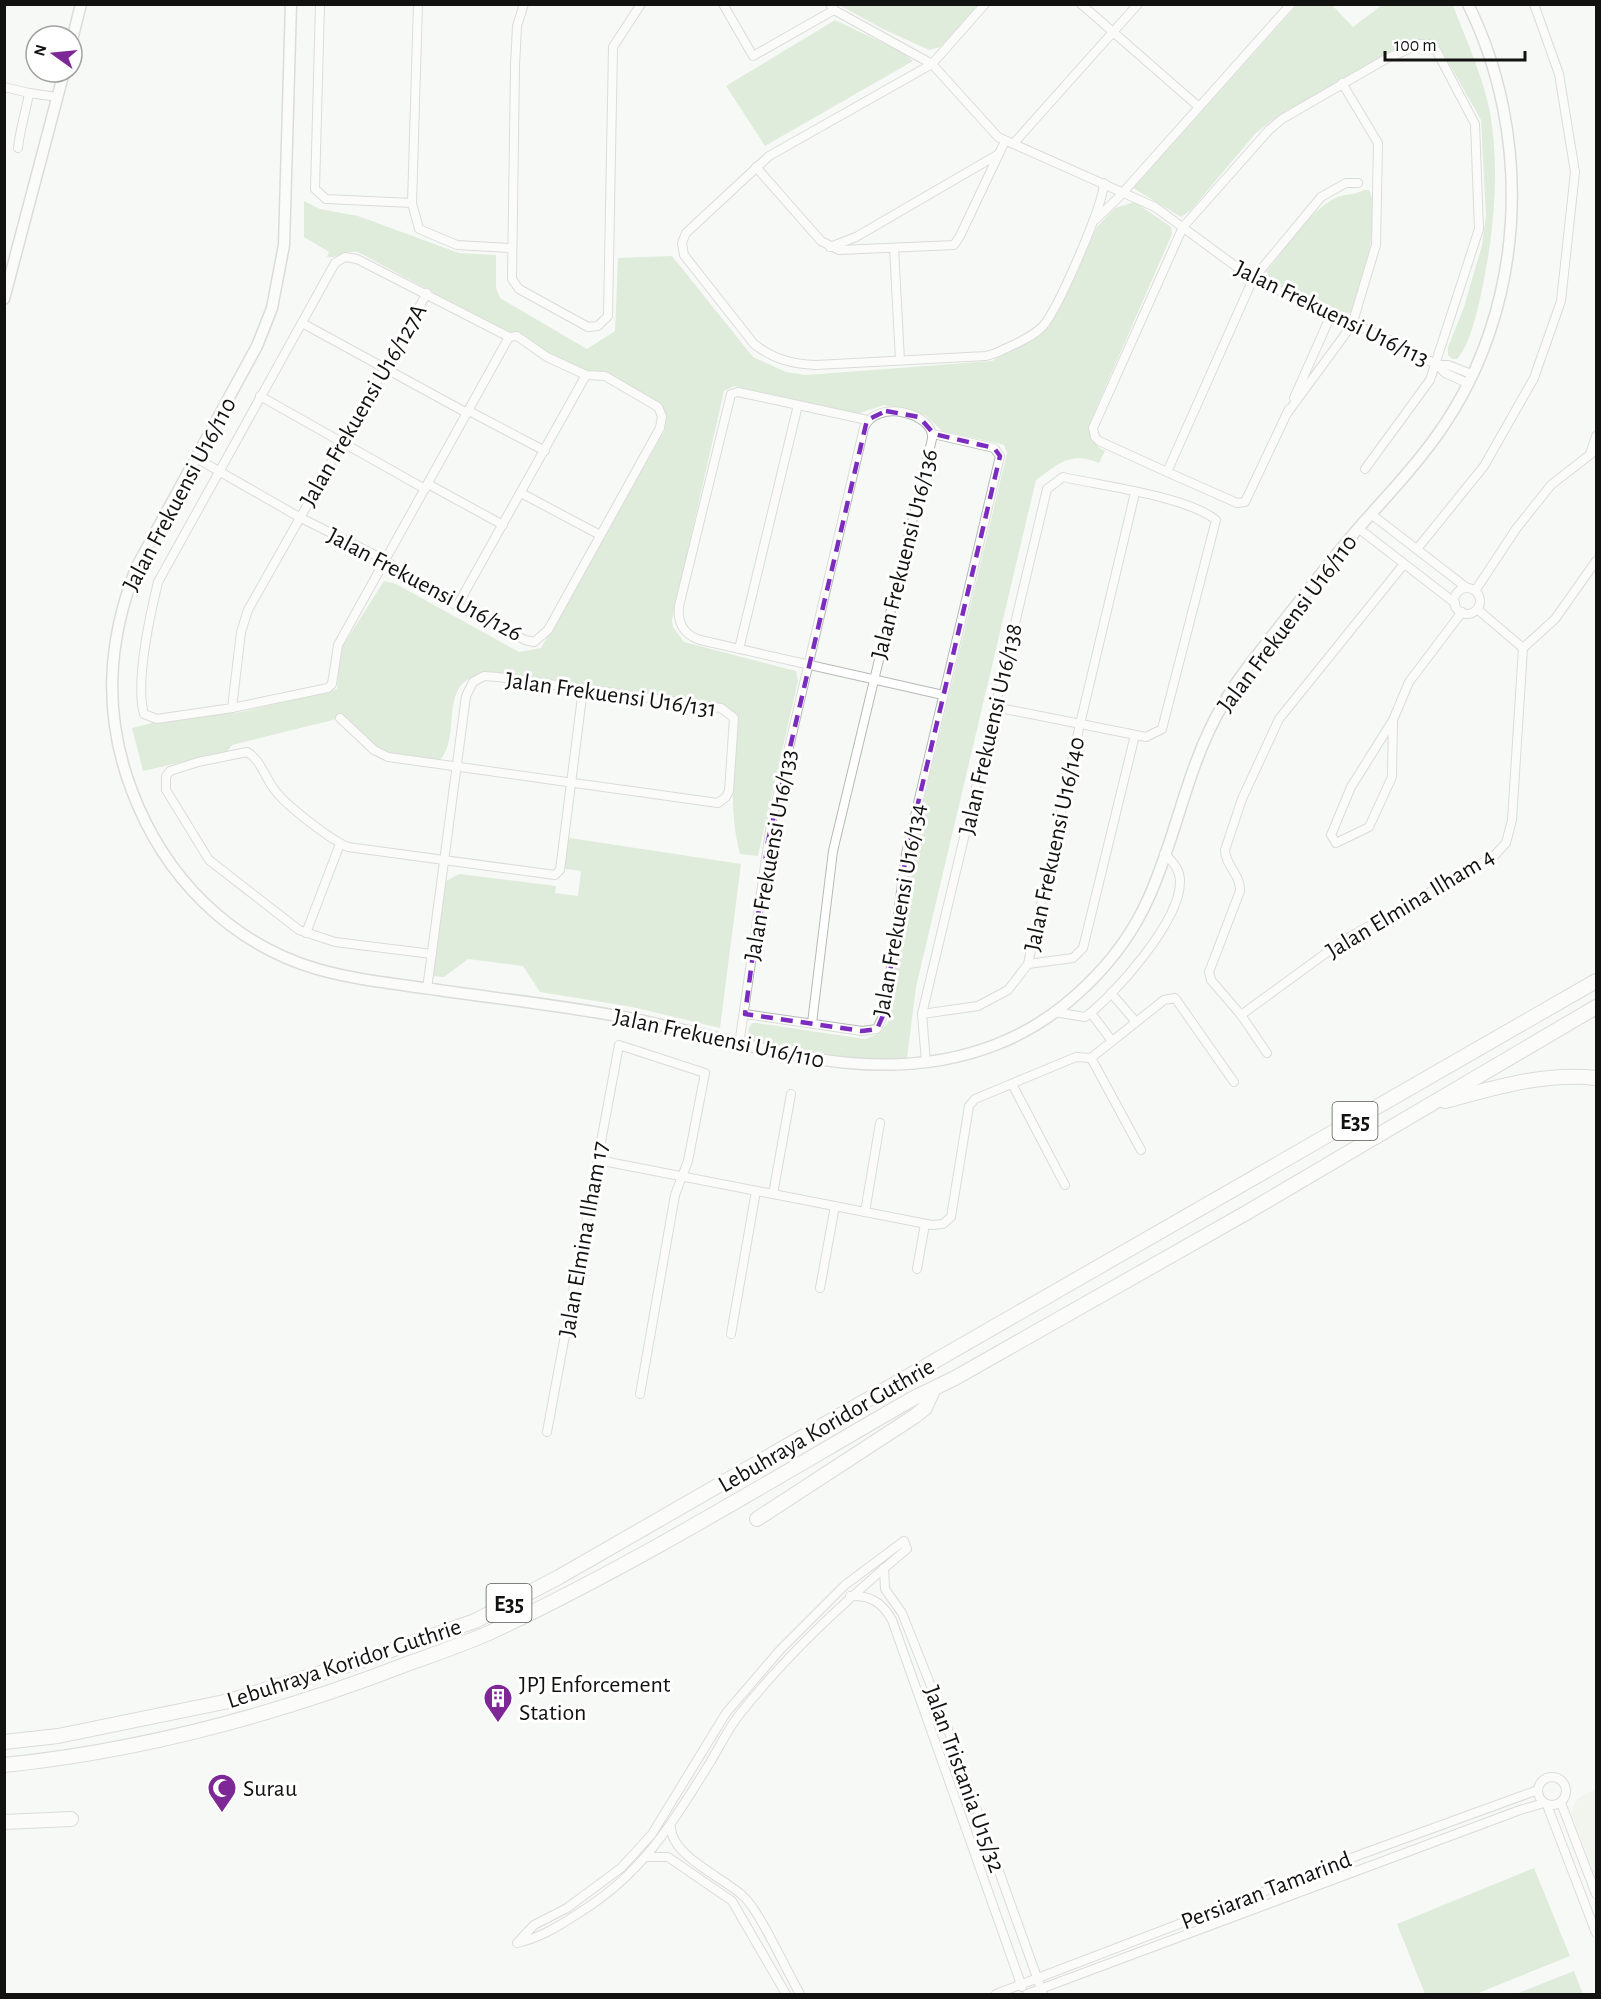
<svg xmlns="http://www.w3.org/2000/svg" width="1601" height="1999" font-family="'Alegreya Sans',sans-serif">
  <rect width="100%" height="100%" fill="#f7f9f6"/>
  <path fill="#e8efe5" d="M1596,1789V1879L1571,1812L1578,1798Z"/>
  <g fill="#c2daba">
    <path d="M839,5H979L940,47L929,50L883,29Z"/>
    <path d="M1297,5H1332L1353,27L1382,5H1452L1454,8C1467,42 1483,77 1490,112C1500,172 1494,232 1482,290C1478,308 1470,346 1457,359H1452L1448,355V347L1464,307L1482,245L1486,216L1481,120L1438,44L1432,40H1420L1271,121L1255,134L1191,210L1181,217L1133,188Z"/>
    <path d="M835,20L902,52L913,61L765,146L726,86Z"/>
    <path d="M1364,190H1369C1381,210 1364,293 1350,313L1339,312L1270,282L1267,271C1287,246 1305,216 1333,199C1342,193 1355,196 1364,190Z"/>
    <path d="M304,201L320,209L358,216L459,253L496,255V288L500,298L587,349L615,331L618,258L672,256L753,357L786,372L806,375L992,361L1049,327L1097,227L1115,208L1135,202L1171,227L1172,234L1092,418C1088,434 1090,443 1105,451L1099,463C1069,451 1059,464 1036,480L916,987L907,1058H850L754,1042C748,1036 746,1030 752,1023H757L865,1039L880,1033L888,1022L909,869L916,833L1007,453L1004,445L997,443L942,431L925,415L884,405L857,414L734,386L724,391L672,620L673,627L684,642L796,671L798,681L758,856L740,854C729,812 733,771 737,729L723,709L481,675C435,682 465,743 436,764L388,759L341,718L232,745L227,752L143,771L132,728L156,722L241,712L337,689L340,653L344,644L384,581L396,584L519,652L541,648L665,430V419L659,403L610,374L586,375L358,252C346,250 336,259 327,257L329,252L304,237Z"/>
    <path d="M563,837L741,864L720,1028L632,1007L540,992L523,966L468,959L444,977L432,976L446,881L459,874L556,886L555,893L578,896L581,871L559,868Z"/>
    <path d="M1534,1868L1570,1956L1476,1994H1425L1397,1924Z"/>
    <path d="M1574,1971L1583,1994H1516Z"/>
  </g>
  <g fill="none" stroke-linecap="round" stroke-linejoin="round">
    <g stroke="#b7b9b6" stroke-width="10">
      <g id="street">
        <path d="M320,4L315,189L326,199L412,203L419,229L457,245L512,248"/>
        <path d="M524,4L517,26L515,66L512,279L519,289L588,327L598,326L608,316L613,47L641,4"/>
        <path d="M723,4L753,56L834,10"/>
        <path d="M830,4L834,10L932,64L998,137L1155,207L1253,279L1399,344L1437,365L1445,373L1467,383"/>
        <path d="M985,4L932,64L769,156L686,233L682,243L684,255L754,344C773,359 792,364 816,365L986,356L996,353C1010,346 1032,338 1043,326C1058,309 1103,206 1104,183"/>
        <path d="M1081,4L1199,107"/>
        <path d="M4,87L29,93"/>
        <path d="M1013,144L1138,4"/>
        <path d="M18,148C20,128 26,112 29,93L57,97"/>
        <path d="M756,167L821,241L839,250L954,245L960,236L1005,141"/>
        <path d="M1358,183H1346L1321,197L1253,279L1167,472L1099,441L1095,437L1093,428L1183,227L1269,130L1282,119L1386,59L1420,44H1429L1436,50L1475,124L1479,229L1430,380L1365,469"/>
        <path d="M412,203L418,4"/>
        <path d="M1096,219L1118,198L1291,4"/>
        <path d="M830,247L856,237L997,155"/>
        <path d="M894,248L900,360"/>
        <path d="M427,293L248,610L241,632L232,708L157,719L144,714C135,682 150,615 158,582L335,263L345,257L357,259L509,337"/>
        <path d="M302,323L467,413"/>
        <path d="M1437,365H1448L1471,374"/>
        <path d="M260,396L425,489"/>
        <path d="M1294,398L1331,315"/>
        <path d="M469,411L545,451"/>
        <path d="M1288,412L1352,325L1376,245L1378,143L1342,83"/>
        <path d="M867,420L738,392L731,394L679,606C677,623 684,635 700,640L943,695"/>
        <path d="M1590,454L1596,436"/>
        <path d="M196,458L299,517L385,560L421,586L457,606L525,640L534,642L548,630L660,428L662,416L658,407L605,376L586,375L547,357L517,336L509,337L338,645L332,684L328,688L232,708"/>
        <path d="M1167,472L1237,503L1245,502L1289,409"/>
        <path d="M428,484L503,525"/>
        <path d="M521,493L600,535"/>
        <path d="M1371,514L1467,588"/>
        <path d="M1358,528L1455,603"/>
        <path d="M1417,549L1484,466L1534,378L1561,301L1575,172L1559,74L1534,4"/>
        <circle cx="1467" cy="601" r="13"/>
        <path d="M1475,591L1516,529L1551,485L1596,450"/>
        <path d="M457,606L586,375"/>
        <path d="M1477,609L1523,648"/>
        <path d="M1523,648L1555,619L1596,561"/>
        <path d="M739,649L798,405"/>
        <path d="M340,718L374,750L388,757L718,803L726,797L729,791L734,718L721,708L498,677L484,676L473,682L466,696L427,989"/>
        <path d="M1393,720L1392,777L1369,827L1336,843L1331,835L1351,787L1393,720L1409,682L1462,612"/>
        <path d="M306,933L340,844"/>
        <path d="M432,954L335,942L299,930L209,860L166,790V776L170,771L198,762L247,752C260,759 265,777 274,789C285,805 331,840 348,847L555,875L560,870L583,689"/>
        <path d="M1028,964L1080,724L1135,493"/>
        <path d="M1111,993L1136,1022"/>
        <path d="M1054,1012L1085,1017C1115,995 1181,920 1180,881C1180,869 1173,861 1164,854"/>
        <path d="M1091,1013L1112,1041"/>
        <path d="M745,1014L862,1031L877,1029L885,1011L906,854L1000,456L994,448L933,434"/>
        <path d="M922,1014L978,1006L1008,990L1028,964L1073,958L1083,948L1135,735"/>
        <path d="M1241,1015L1344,940L1493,857L1506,843L1512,820L1523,648"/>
        <path d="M739,1045L771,824L864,428C876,398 935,413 932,439L833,851L812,1023"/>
        <path d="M1267,1053L1241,1015L1211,980L1209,972L1240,891C1241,875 1225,865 1225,850L1242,799L1279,719L1404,564"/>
        <path d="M1091,1058L1141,1150"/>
        <path d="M926,1062L922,1014L1047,489L1063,477C1102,486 1186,496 1216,520L1162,729L1146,737L995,707"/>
        <path d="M1012,1084L1065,1185"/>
        <path d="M598,1160L932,1225L943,1224L951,1217L969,1106L975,1099L1076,1057L1091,1058L1164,1000L1175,998L1234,1082"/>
        <path d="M773,1194L791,1094"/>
        <path d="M865,1212L880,1123"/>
        <path d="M917,1269L925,1224"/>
        <path d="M820,1288L835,1206"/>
        <path d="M731,1334L756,1191"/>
        <path d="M547,1432L619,1045L705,1073L688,1161L675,1195L640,1394"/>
        <path d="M904,1541L907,1549C846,1600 789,1652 739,1715C728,1729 720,1746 711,1761C673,1822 644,1872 582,1911C560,1925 543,1937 517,1943L534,1925L567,1908L621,1868L652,1834L726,1713L780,1650L845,1585Z"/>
        <path d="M884,1568L885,1589L902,1613L946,1724L1043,1994"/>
        <path d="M850,1596C870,1595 882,1602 892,1620L1022,1987"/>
        <circle cx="1552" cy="1791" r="14"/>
        <path d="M1561,1803L1596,1894"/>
        <path d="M1547,1805L1596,1933"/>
        <path d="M671,1828C672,1856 722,1877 742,1895C759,1909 787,1972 800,1994"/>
        <path d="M647,1857H668L732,1901L786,1994"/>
        <path d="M996,1994L1362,1854L1538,1790"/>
        <path d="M1027,1994L1520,1810L1544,1803"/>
      </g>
    </g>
    <g stroke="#b7b9b6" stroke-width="13">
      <g id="secondary">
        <path d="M291,4L284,245L272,308L257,346L136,568C107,643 103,715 132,791C164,876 229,943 317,969C352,979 388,983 424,988C492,998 561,1005 628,1018C749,1041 872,1093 995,1045C1061,1020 1121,961 1149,897C1177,835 1187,766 1222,706C1238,677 1259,653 1279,627C1306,593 1333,557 1362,524C1389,494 1417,464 1440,431C1526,308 1534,138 1468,4"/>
        <path d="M72,40L81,4"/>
        <path d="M4,299L64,72"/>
      </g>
    </g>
    <g stroke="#b7b9b6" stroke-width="16">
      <g id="highway">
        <path d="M1445,1101C1495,1088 1544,1072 1596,1078"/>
        <path d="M757,1519L915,1416L925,1408L933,1390"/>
        <path d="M4,1742L58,1736L229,1701L357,1662L475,1621L559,1577L1596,981"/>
        <path d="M4,1765C142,1751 278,1714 407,1664C435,1654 464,1644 491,1632C636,1564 773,1479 912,1399L955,1378L1246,1213L1596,1007"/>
        <path d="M4,1822L71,1819"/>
      </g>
    </g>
    <use href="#street" stroke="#fff" stroke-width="8"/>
    <use href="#secondary" stroke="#fff" stroke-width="10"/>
    <use href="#highway" stroke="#fff" stroke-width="14"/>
  </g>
  <path d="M0 0H1601V1999H0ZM886,411L919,417L934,434L994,448L1000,456L906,854L885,1011L877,1029L862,1031L745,1014L768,841L867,420Z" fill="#f7f9f6" fill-opacity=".55" fill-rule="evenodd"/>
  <path fill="none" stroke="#7b2cbf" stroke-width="4.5" stroke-dasharray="12 8" stroke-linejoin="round" d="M886,411L919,417L934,434L994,448L1000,456L906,854L885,1011L877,1029L862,1031L745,1014L768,841L867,420Z"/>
  <defs>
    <g id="building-pin" transform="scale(1.5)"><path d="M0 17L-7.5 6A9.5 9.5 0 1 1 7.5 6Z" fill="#7e2897" stroke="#fff"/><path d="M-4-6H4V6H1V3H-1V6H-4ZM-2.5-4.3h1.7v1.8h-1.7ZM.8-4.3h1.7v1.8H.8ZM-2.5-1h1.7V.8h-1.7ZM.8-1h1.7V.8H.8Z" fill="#fff"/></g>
    <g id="mosque-pin" transform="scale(1.5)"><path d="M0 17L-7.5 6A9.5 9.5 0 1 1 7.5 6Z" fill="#7e2897" stroke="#fff"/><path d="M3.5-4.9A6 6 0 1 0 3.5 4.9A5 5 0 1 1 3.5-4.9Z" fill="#fff"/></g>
  </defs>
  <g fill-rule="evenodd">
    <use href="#building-pin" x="498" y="1698"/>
    <use href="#mosque-pin" x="222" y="1788"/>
  </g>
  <g text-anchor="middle" stroke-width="6" stroke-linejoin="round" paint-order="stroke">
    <g fill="#fff" stroke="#595a58" stroke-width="1.5">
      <rect x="1332.5" y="1102" width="45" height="38" rx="4.5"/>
      <rect x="486.5" y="1584" width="45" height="38" rx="4.5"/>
    </g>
    <g font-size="22" font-weight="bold" fill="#121311">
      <text x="1355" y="1129">E35</text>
      <text x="509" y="1611">E35</text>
    </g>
    <g font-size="24" fill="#121311" stroke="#fff">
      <text transform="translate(1332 313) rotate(26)" y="8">Jalan Frekuensi U16/113</text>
      <text transform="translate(363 405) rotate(-60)" y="8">Jalan Frekuensi U16/127A</text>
      <text transform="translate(179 494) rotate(-62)" y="8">Jalan Frekuensi U16/110</text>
      <text transform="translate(904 554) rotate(-76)" y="8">Jalan Frekuensi U16/136</text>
      <text transform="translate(425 584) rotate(28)" y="8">Jalan Frekuensi U16/126</text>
      <text transform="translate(1287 623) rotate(-53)" y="8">Jalan Frekuensi U16/110</text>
      <text transform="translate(611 694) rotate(8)" y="8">Jalan Frekuensi U16/131</text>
      <text transform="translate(990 729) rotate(-77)" y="8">Jalan Frekuensi U16/138</text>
      <text transform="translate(1054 844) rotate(-78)" y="8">Jalan Frekuensi U16/140</text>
      <text transform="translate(770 855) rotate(-80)" y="8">Jalan Frekuensi U16/133</text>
      <text transform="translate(1410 903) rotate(-31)" y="8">Jalan Elmina Ilham 4</text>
      <text transform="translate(899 910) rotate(-80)" y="8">Jalan Frekuensi U16/134</text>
      <text transform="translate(719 1038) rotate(12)" y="8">Jalan Frekuensi U16/110</text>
      <text transform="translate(583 1239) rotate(-80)" y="8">Jalan Elmina Ilham 17</text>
      <text transform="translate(826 1425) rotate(-30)" y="8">Lebuhraya Koridor Guthrie</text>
      <text transform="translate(344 1663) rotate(-18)" y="8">Lebuhraya Koridor Guthrie</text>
      <text transform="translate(965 1779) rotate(70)" y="8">Jalan Tristania U15/32</text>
      <text transform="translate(1266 1890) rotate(-21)" y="8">Persiaran Tamarind</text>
    </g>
    <g font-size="24" fill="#121311" stroke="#fff" text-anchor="start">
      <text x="519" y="1692">JPJ Enforcement<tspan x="519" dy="28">Station</tspan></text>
      <text x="243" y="1796">Surau</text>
    </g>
  </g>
  <rect width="1601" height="1999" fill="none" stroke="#121311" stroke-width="12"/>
  <g transform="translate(54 54) rotate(285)"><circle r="28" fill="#ffffff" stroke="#a0a1a0" stroke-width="1.5"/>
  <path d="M0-4.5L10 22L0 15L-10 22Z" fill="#7e2897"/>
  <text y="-9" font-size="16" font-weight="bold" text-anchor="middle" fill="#121311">N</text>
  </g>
  <path d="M1385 51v9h140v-9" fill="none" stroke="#121311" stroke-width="3"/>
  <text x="1394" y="51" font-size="18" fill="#121311" stroke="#ffffff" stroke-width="4.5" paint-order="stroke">100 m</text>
</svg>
